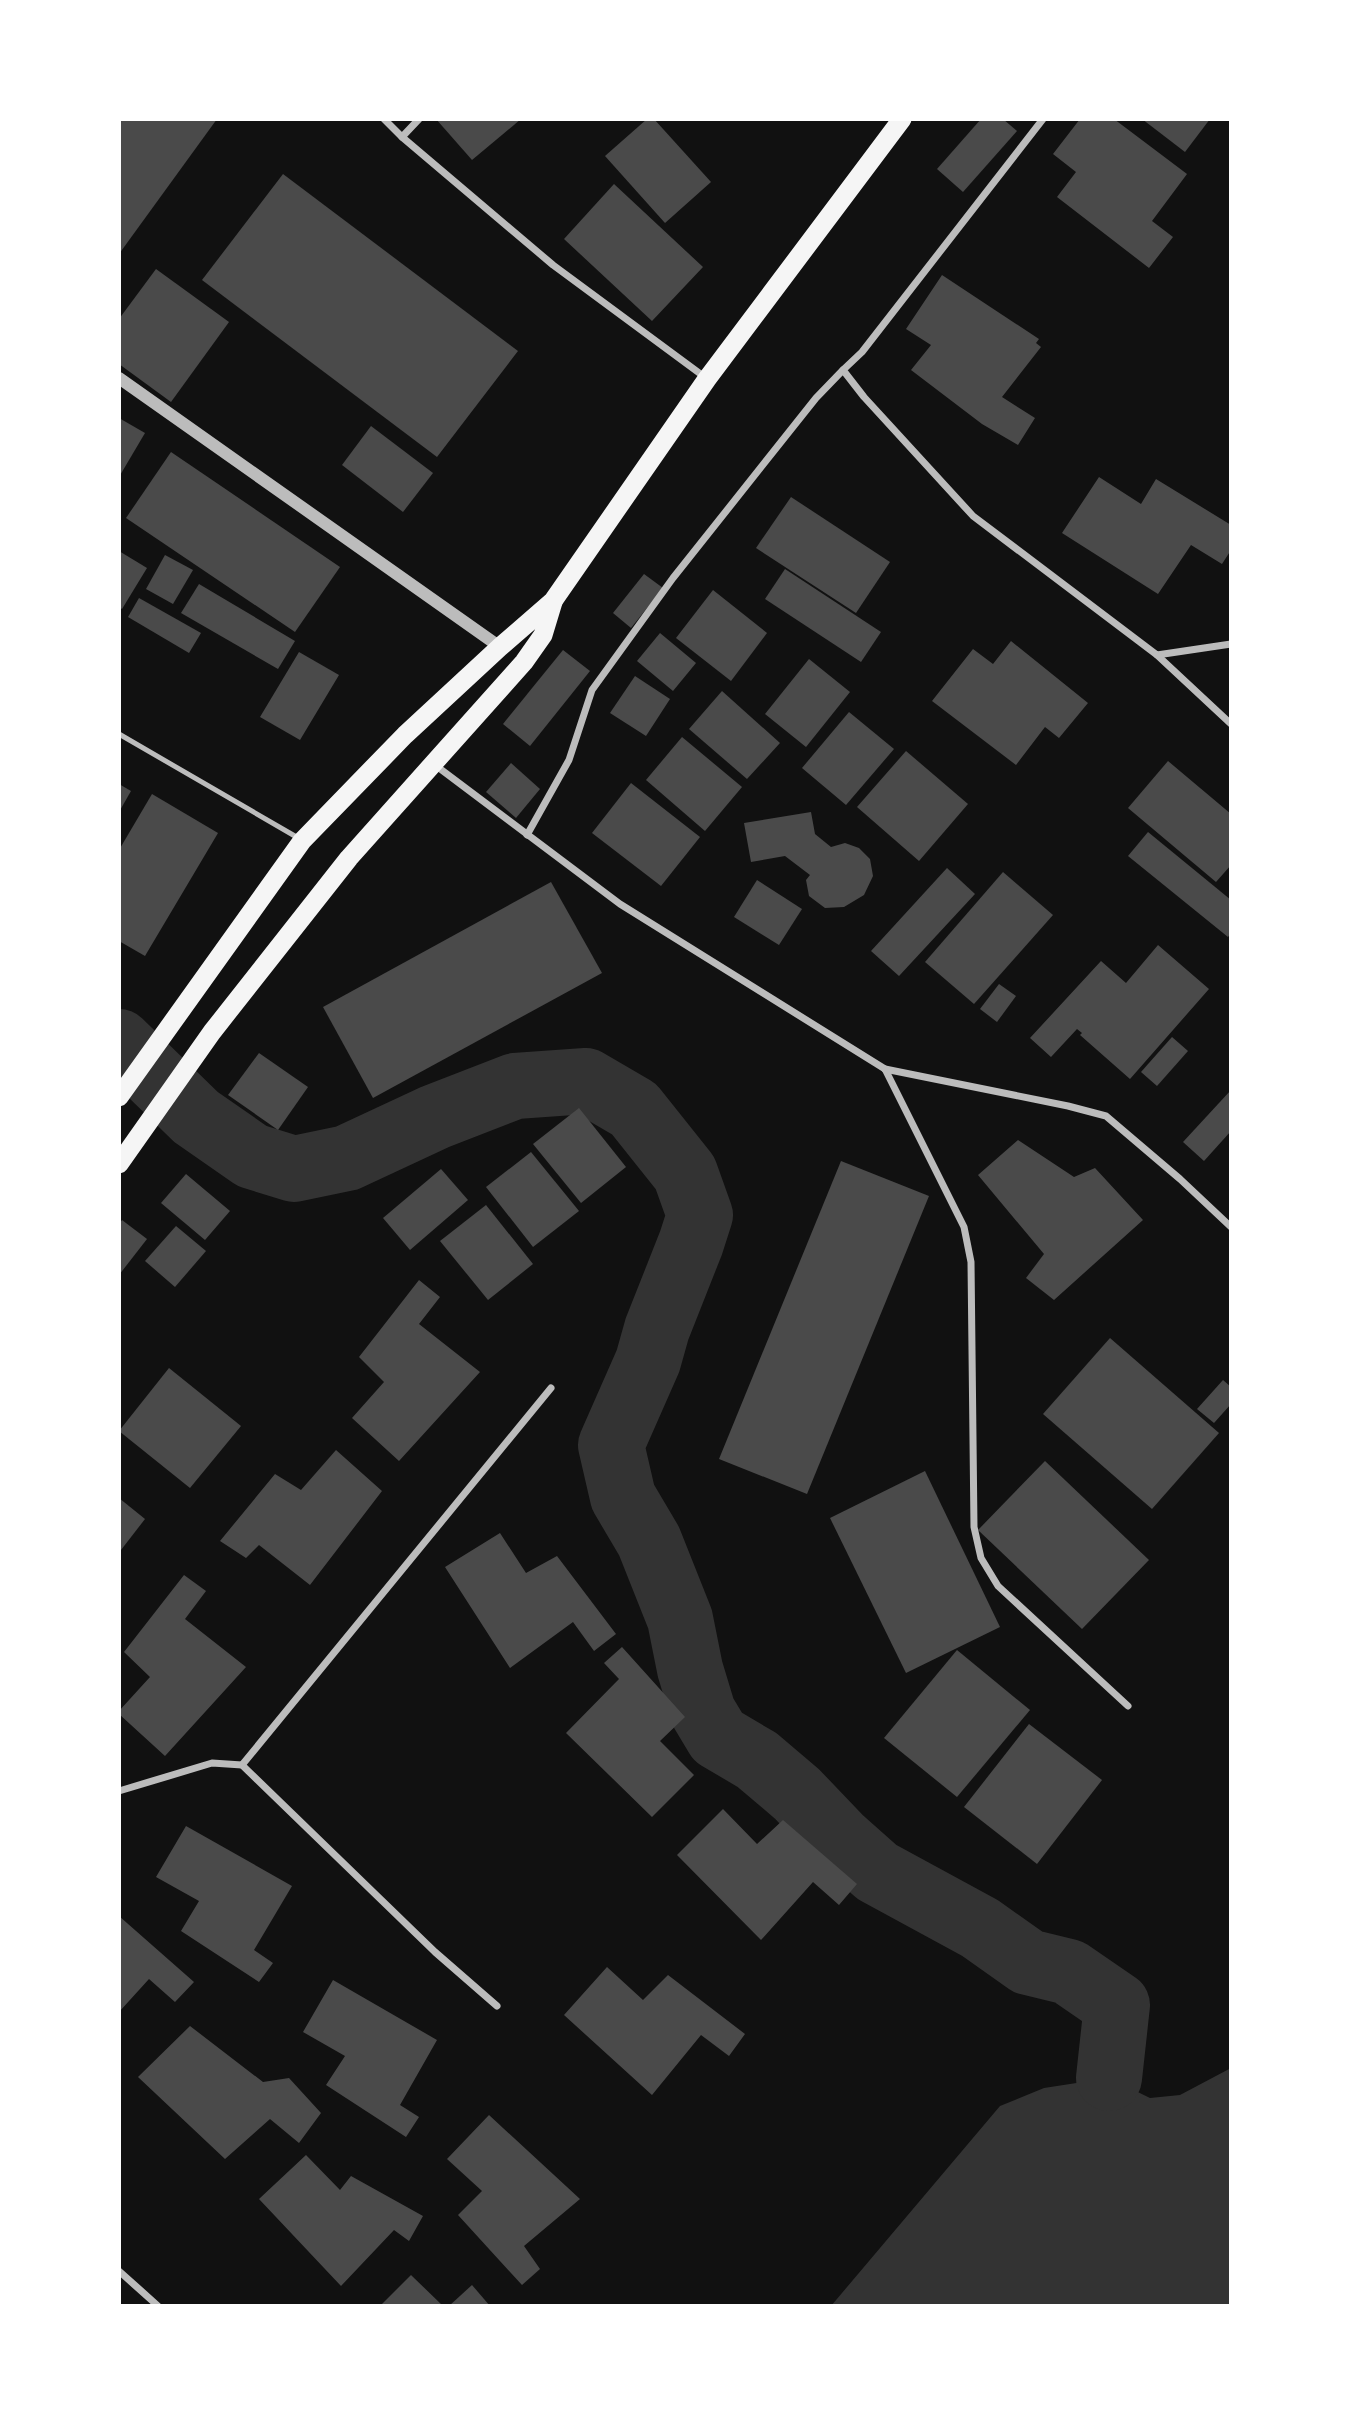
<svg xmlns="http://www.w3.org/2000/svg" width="1350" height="2425" font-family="'Golos Text',sans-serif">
  <rect width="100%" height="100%" fill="#111"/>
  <path fill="#333" d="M1231,2068V2306H831L1000,2106L1044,2088L1109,2078L1150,2098L1180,2095Z"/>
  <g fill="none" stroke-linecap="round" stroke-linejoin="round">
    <path stroke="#333" stroke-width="66" d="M119,1042L196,1117L252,1156L294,1169L347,1158L435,1117L515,1086L586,1081L634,1109L685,1173L700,1215L691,1243L657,1329L648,1361L611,1445L623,1497L649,1541L680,1619L690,1669L703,1712L718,1737L757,1760L797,1794L841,1840L877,1872L980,1928L1028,1962L1069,1972L1117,2005L1109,2078"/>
  </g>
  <g fill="#4a4a4a">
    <path d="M119,119H217L119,254Z"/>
    <path d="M436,119H521L472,160Z"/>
    <path d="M647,119H654L711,182L665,223L605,156Z"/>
    <path d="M981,119H1003L1017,131L963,192L937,169Z"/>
    <path d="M1080,119H1114L1187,174L1152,221L1173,237L1149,268L1057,197L1076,172L1053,154Z"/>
    <path d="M1142,119H1210L1185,152Z"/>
    <path d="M283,174L518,351L437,457L202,280Z"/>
    <path d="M614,184L703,267L652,321L564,239Z"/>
    <path d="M156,269L229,322L171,402L119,364V319Z"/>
    <path d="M942,275L1039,339L1036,343L1041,347L1002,397L1035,418L1018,445L982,424L911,370L931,345L906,329Z"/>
    <path d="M119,418L145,433L119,477Z"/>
    <path d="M371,426L433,473L403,512L342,465Z"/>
    <path d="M171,452L340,567L295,632L126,518Z"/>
    <path d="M1099,477L1141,504L1156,479L1231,525V550L1222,564L1191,545L1158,594L1062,533Z"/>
    <path d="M791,497L890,562L856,613L756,548Z"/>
    <path d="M119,551L147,568L122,609L119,607Z"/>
    <path d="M165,555L193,570L173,604L146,589Z"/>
    <path d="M785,569L881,632L861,662L765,599Z"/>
    <path d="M644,574L663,588L631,628L613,613Z"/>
    <path d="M199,584L295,641L278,669L181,613Z"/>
    <path d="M713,590L767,633L731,681L676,638Z"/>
    <path d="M139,598L201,633L189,653L128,617Z"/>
    <path d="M660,633L696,663L673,691L637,661Z"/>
    <path d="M1011,641L1088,703L1059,738L1045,727L1016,765L932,701L973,649L993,664Z"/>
    <path d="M563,650L590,671L530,746L503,724Z"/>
    <path d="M299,652L339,675L300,740L260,717Z"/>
    <path d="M809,659L850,692L806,747L765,714Z"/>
    <path d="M635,676L670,699L646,736L610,713Z"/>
    <path d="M722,691L780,743L747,779L689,729Z"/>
    <path d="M849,712L894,749L846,805L802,768Z"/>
    <path d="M682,737L742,787L705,831L646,780Z"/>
    <path d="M906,751L968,804L919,861L857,807Z"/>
    <path d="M1168,761L1231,814V865L1216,882L1128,808Z"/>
    <path d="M511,763L540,789L516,818L486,792Z"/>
    <path d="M631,783L700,837L661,886L592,833Z"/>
    <path d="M119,784L131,791L119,812Z"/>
    <path d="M152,794L218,833L145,956L119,941V850Z"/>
    <path d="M811,812L815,834L831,847L845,843L859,848L870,859L873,876L864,895L844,907L825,908L809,896L806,880L810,875L785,856L751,862L744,823Z"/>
    <path d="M1148,832L1231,900V933L1228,937L1128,856Z"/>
    <path d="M947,868L975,894L899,976L871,951Z"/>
    <path d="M1003,872L1053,915L974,1004L925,962Z"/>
    <path d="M757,880L802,909L779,945L734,917Z"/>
    <path d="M551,882L602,973L373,1098L323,1007Z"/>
    <path d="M1158,945L1209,989L1130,1079L1080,1035L1082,1033L1077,1029L1051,1057L1030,1038L1101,961L1126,983Z"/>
    <path d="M999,984L1016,996L997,1022L980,1009Z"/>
    <path d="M1172,1037L1188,1051L1157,1086L1141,1072Z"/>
    <path d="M259,1053L308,1087L278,1130L228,1095Z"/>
    <path d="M1231,1090V1131L1204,1161L1183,1142Z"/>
    <path d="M579,1108L626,1167L581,1203L533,1144Z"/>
    <path d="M1018,1140L1074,1177L1095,1168L1143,1220L1054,1300L1026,1278L1044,1254L978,1175Z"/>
    <path d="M531,1152L579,1211L533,1247L486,1187Z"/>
    <path d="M841,1161L929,1196L807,1494L719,1459Z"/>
    <path d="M441,1169L468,1200L410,1250L383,1218Z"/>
    <path d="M186,1174L230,1211L205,1240L161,1203Z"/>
    <path d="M486,1205L533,1264L488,1300L440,1241Z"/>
    <path d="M122,1220L147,1239L119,1275V1224Z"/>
    <path d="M176,1226L206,1251L175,1287L145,1261Z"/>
    <path d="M419,1280L440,1297L419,1324L480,1372L399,1461L352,1418L384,1382L359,1357Z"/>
    <path d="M1110,1338L1219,1433L1152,1509L1043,1414Z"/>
    <path d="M169,1368L241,1426L190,1488L119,1431Z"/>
    <path d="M1223,1380L1231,1387V1404L1214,1423L1197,1409Z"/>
    <path d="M336,1450L382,1491L310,1585L259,1545L246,1558L220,1541L275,1474L301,1490Z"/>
    <path d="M1045,1461L1149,1560L1082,1629L978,1530Z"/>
    <path d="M925,1471L1000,1627L906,1673L830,1518Z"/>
    <path d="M119,1498L145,1519L121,1550L119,1548Z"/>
    <path d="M500,1533L526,1573L557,1556L616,1634L594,1651L573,1622L510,1668L445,1567Z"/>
    <path d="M184,1575L206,1591L185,1619L246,1667L165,1756L119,1714V1711L150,1677L124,1652Z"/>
    <path d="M622,1647L685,1717L660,1741L694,1775L652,1817L566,1733L619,1679L604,1663Z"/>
    <path d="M957,1650L1030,1710L957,1797L884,1738Z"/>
    <path d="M1029,1724L1102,1780L1037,1864L964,1807Z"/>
    <path d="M723,1809L757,1844L783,1820L857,1884L839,1905L813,1882L761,1940L677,1855Z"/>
    <path d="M186,1826L292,1886L254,1950L273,1963L259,1982L181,1931L199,1901L156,1877Z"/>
    <path d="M119,1916L194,1982L175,2002L149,1979L119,2012Z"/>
    <path d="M607,1967L643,2000L668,1975L745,2034L729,2056L701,2035L652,2095L564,2015Z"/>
    <path d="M333,1980L437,2040L400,2105L419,2117L406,2137L326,2085L345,2056L303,2032Z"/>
    <path d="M190,2026L263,2082L289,2078L321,2113L299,2143L270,2119L225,2159L138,2077Z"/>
    <path d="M489,2115L580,2199L524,2246L540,2269L522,2285L458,2215L482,2191L447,2159Z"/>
    <path d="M306,2155L340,2190L351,2176L423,2216L409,2241L394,2230L341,2286L259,2199Z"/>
    <path d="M411,2275L443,2306H380Z"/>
    <path d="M472,2285L490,2306H449Z"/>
  </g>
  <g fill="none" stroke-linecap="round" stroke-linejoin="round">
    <path stroke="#bcbcbc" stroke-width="5" d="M119,734L300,839"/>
    <g stroke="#bcbcbc" stroke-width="7">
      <path d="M384,119L402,137L553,265L706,378"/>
      <path d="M1043,119L862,352L843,370L864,397L973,516L1157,655L1231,644"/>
      <path d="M402,137L419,119"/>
      <path d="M1157,655L1231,724"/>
      <path d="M435,765L620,904L885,1069L964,1227L971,1262L974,1527L981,1558L998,1586L1128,1706"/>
      <path d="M527,835L569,760L592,690L673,578L816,398L843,370"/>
      <path d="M885,1069L1068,1106L1106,1116L1180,1179L1231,1227"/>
      <path d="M242,1765L551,1388"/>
      <path d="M119,1791L212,1763L242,1765L435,1952L497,2006"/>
      <path d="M119,2271L158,2306"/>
    </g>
    <path stroke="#bcbcbc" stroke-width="12" d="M119,378L500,647"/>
    <g stroke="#f5f5f5" stroke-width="19">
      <path d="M119,1097L302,841L405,735L500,647L553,601L707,379L902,119"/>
      <path d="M119,1164L212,1032L349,858L524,662L543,635L553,602"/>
    </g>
  </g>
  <rect width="1350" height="2425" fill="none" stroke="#ffffff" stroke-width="242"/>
</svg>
